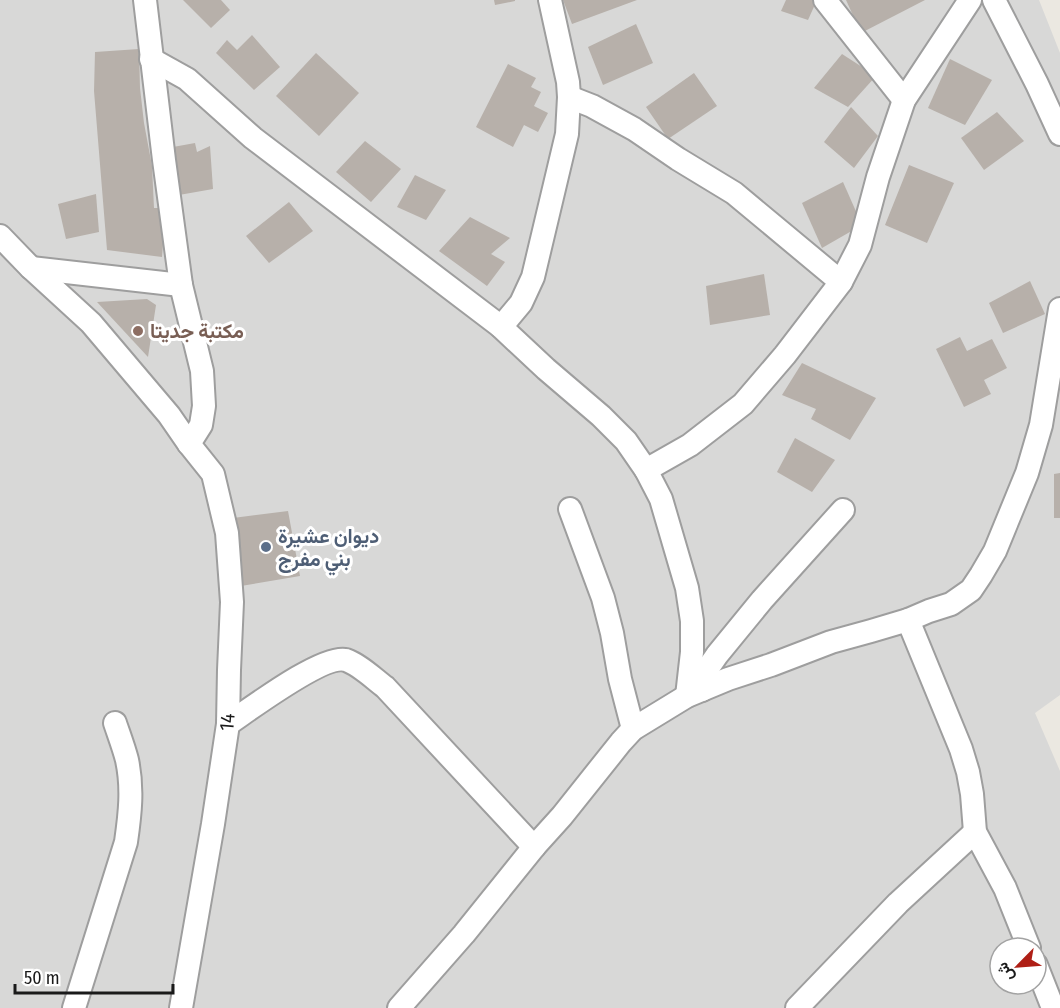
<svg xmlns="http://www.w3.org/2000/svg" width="1060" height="1008" font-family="'Fira Sans Condensed',Vazirmatn,sans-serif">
  <rect width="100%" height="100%" fill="#ebe8e1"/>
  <path fill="#d8d8d7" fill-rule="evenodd" d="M0,0H1039L1060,53V695L1035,713L1060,771V1008H0ZM1000,948H1036V984H1000Z"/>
  <g fill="#b7b0aa">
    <path d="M183,0H221L230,10L211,28Z"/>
    <path d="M494,0H515V1L495,5Z"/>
    <path d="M563,0H637L572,24Z"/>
    <path d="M786,0H817L808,20L781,11Z"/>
    <path d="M846,0H925L861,33Z"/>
    <path d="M636,24L653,63L603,85L588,47Z"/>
    <path d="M252,35L280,67L254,90L216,53L227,40L237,50Z"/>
    <path d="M139,49L140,88L144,123L152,166L154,208H166L162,257L107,250L94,91L95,52Z"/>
    <path d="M316,53L359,93L319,136L276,96Z"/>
    <path d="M842,54L876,76L848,107L814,88Z"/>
    <path d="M950,59L992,80L965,125L928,108Z"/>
    <path d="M508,64L536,78L531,87L541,92L534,106L548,113L538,132L524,125L513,147L476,127Z"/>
    <path d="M694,73L717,106L668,139L646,107Z"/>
    <path d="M851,107L878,136L854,168L824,142Z"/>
    <path d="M997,112L1024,141L984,170L961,138Z"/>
    <path d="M365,141L401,169L371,202L336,172Z"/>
    <path d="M195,143L197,152L210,146L213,189L179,195L173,147Z"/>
    <path d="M909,165L954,183L927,243L885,225Z"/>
    <path d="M415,175L446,190L426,220L397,207Z"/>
    <path d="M843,182L862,225L822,248L802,203Z"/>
    <path d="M96,194L99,232L66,239L58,204Z"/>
    <path d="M289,202L313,231L269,263L246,236Z"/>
    <path d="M470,217L510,238L491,254L505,262L487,286L439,251Z"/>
    <path d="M764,274L770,315L710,325L706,286Z"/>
    <path d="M1030,281L1045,314L1003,333L989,303Z"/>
    <path d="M147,299L156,305L148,357L97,302Z"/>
    <path d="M960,337L967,351L992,339L1007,368L984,380L991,394L964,407L936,349Z"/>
    <path d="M802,363L876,398L850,440L811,419L816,409L782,395Z"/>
    <path d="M795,438L835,460L812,492L777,472Z"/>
    <path d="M1060,473V518H1054V474Z"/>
    <path d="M288,511L300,576L241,586L233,518Z"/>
  </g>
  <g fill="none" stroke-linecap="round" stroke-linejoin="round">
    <g stroke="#9e9e9e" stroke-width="26">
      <g id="minor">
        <path d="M145,0L164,160L181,285L202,371L204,406L201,425L189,444"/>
        <path d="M825,0L904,100"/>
        <path d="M994,0L1037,84L1060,134"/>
        <path d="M151,59L187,79L253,138L500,326L546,369L601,416L626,441L646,470L661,499L687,588L692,621V652L687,696"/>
        <path d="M569,97L592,106L634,129L678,159L734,193L841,282"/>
        <path d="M0,236L31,268L91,323L169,415L189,444L213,474L227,533L232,602L229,670L228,724L213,824L181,1008"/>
        <path d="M31,268L181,285"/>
        <path d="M500,326L506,321L521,303L533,277L567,134L569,97L568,82L550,0"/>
        <path d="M646,470L690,445L743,404L785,355L841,282L860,245L878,177L904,100L970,0"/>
        <path d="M570,509L603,598L612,633L620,679L633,729"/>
        <path d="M908,620L961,749L968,772L972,794L975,832L1005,888L1029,948"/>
        <path d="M702,690L704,679L708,668L717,655L762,600L843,510"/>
        <path d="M228,724C249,710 323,654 346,660C360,665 373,678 385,687L534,847"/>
        <path d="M1036,965L1053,1008"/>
        <path d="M74,1008L126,842C130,814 133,788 127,760C124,748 119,735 115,723"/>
        <path d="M399,1008L464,934L534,847L562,816L621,742L633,729L687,696L728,679L771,665L831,642L871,631L908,620L929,611L951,604L971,590L981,575L995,551L1027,473L1041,425L1060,309"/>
        <path d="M797,1008L898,903L975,832"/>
      </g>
    </g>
    <use href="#minor" stroke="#fff" stroke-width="22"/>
  </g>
  <circle fill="#8d6e63" stroke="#fff" stroke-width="2" cx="138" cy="331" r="6"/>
  <circle fill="#5c6f8a" stroke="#fff" stroke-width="2" cx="266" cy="547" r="6"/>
  <g text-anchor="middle" stroke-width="6" stroke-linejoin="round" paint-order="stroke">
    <g font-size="20" font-weight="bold" fill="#785e54" stroke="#fff" text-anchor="start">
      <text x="150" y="338">مكتبة جديتا</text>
    </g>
    <g font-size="20" font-weight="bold" fill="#4e5e75" stroke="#fff" text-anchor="start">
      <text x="278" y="543">ديوان عشيرة<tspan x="278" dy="23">بني مفرج</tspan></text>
    </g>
    <g font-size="20" fill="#1a1a1a" stroke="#fff">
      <text transform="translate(227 722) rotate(-86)" y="7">14</text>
    </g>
  </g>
  <g transform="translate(1018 966) rotate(245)"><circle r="28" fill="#ffffff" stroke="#a3a3a3" stroke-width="1.5"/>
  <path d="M0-4.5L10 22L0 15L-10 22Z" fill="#af1f16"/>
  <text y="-9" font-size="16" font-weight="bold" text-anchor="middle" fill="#1a1a1a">ش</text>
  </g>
  <path d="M15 984v9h158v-9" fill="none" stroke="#1a1a1a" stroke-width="3"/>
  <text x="24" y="984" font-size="18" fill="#1a1a1a" stroke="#ffffff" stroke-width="4.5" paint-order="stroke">50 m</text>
</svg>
